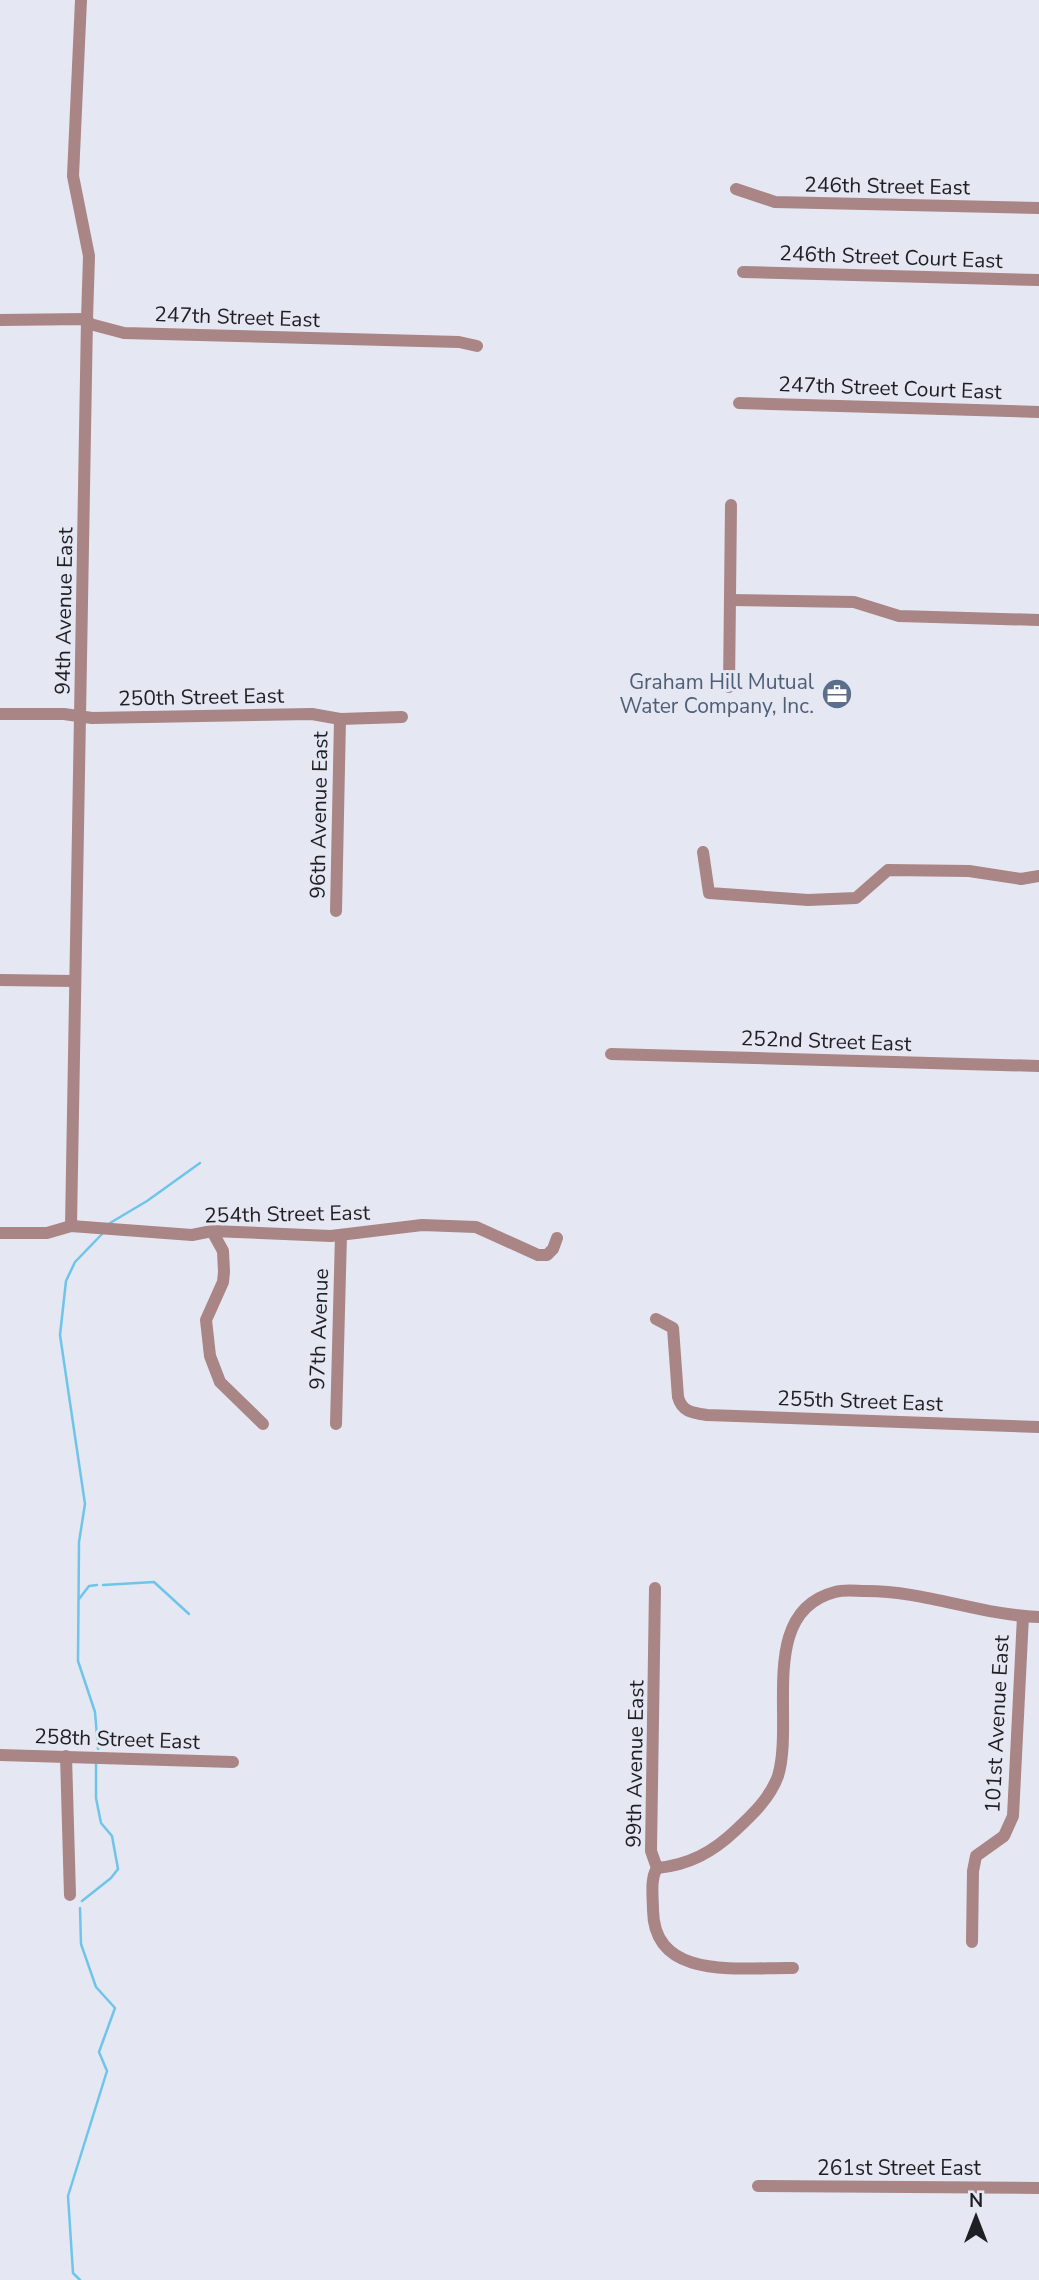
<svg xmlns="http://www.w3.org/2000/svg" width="1039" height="2280" font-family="'Nunito Sans',sans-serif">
  <rect width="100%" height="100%" fill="#e5e7f3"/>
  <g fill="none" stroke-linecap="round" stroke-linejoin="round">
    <g stroke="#6fc5e9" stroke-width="2.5">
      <path d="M110,1223L147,1201L200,1163"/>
      <path d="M103,1585L154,1582L189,1614"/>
      <path d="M79,1599L89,1586L97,1585"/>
      <path d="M98,1749L95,1712L78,1661L79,1542L85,1504L60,1335L66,1281L75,1262L103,1233"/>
      <path d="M82,1901L111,1878L118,1869L112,1836L101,1823L96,1798V1764"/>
      <path d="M80,1908L81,1944L96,1987L115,2008L99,2052L107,2071L68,2196L73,2273L80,2280"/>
    </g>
    <g stroke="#a98585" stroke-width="12">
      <path d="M736,189L775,202L1039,208"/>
      <path d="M743,272L1039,280"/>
      <path d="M0,320L87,319L90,324L124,333L459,342L477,346"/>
      <path d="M739,403L1039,412"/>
      <path d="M730,600L854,602L899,616L1039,620"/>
      <path d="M729,687L731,505"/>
      <path d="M0,714H64L92,718L312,714L340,719L402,717"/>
      <path d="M703,852L709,893L808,900L856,898L888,870L969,871L1021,879L1039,876"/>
      <path d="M336,911L340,719"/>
      <path d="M0,980L74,981"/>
      <path d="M611,1054L1039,1066"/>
      <path d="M71,1226L87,319L89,256L73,176L81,0"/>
      <path d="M212,1231L223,1251L224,1272L223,1282L206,1320L210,1356L220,1382L263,1424"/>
      <path d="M0,1233H47L71,1226L192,1235L212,1231L331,1236L422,1225L476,1227L538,1255H547L553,1249L557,1238"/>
      <path d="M656,1319L673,1328L678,1397C682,1412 693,1413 707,1415L1039,1427"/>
      <path d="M336,1424L341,1235"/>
      <path d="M655,1588L651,1851L657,1868C650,1879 653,1897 653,1910C654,1982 742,1967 793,1968"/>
      <path d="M0,1755L233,1762"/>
      <path d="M66,1756L70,1895"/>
      <path d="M657,1868C689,1865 713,1852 736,1830C753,1814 770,1798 778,1776C795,1720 757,1612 835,1592C845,1589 856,1591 866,1591C926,1591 980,1615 1039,1617"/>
      <path d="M972,1942L973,1871L976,1856L1004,1836L1013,1816L1023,1616"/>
      <path d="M758,2186L1039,2188"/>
    </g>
  </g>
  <defs>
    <g id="office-disc" transform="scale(1.575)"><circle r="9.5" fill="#5c6f8a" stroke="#e5e7f3"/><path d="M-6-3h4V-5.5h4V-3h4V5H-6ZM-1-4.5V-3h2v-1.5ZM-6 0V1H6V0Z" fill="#fff"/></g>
  </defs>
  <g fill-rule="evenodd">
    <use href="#office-disc" x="837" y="694"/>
  </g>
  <g text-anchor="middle" stroke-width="6" stroke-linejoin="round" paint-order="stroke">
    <g font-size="21" fill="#1e1f23" stroke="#e5e7f3">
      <text transform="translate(887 186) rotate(1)" y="7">246th Street East</text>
      <text transform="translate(891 257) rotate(2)" y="7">246th Street Court East</text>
      <text transform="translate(237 317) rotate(2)" y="7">247th Street East</text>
      <text transform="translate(890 388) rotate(2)" y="7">247th Street Court East</text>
      <text transform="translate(64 611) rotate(-89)" y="7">94th Avenue East</text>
      <text transform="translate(201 697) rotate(-1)" y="7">250th Street East</text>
      <text transform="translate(319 815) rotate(-89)" y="7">96th Avenue East</text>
      <text transform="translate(826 1041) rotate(2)" y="7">252nd Street East</text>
      <text transform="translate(287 1214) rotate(-1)" y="7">254th Street East</text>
      <text transform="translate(319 1329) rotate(-88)" y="7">97th Avenue</text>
      <text transform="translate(860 1401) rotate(2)" y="7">255th Street East</text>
      <text transform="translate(997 1724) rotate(-87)" y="7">101st Avenue East</text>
      <text transform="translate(117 1739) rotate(2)" y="7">258th Street East</text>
      <text transform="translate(635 1764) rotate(-89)" y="7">99th Avenue East</text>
      <text x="899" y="2175">261st Street East</text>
    </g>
    <g font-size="21" fill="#4e5e75" stroke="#e5e7f3" text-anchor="end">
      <text x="814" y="689">Graham Hill Mutual<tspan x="814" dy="24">Water Company, Inc.</tspan></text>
    </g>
  </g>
  <g transform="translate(976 2217)" stroke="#e5e7f3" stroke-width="5" paint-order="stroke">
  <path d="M0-5L12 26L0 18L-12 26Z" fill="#1e1f23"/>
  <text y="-10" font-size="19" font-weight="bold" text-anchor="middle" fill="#1e1f23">N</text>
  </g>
</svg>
